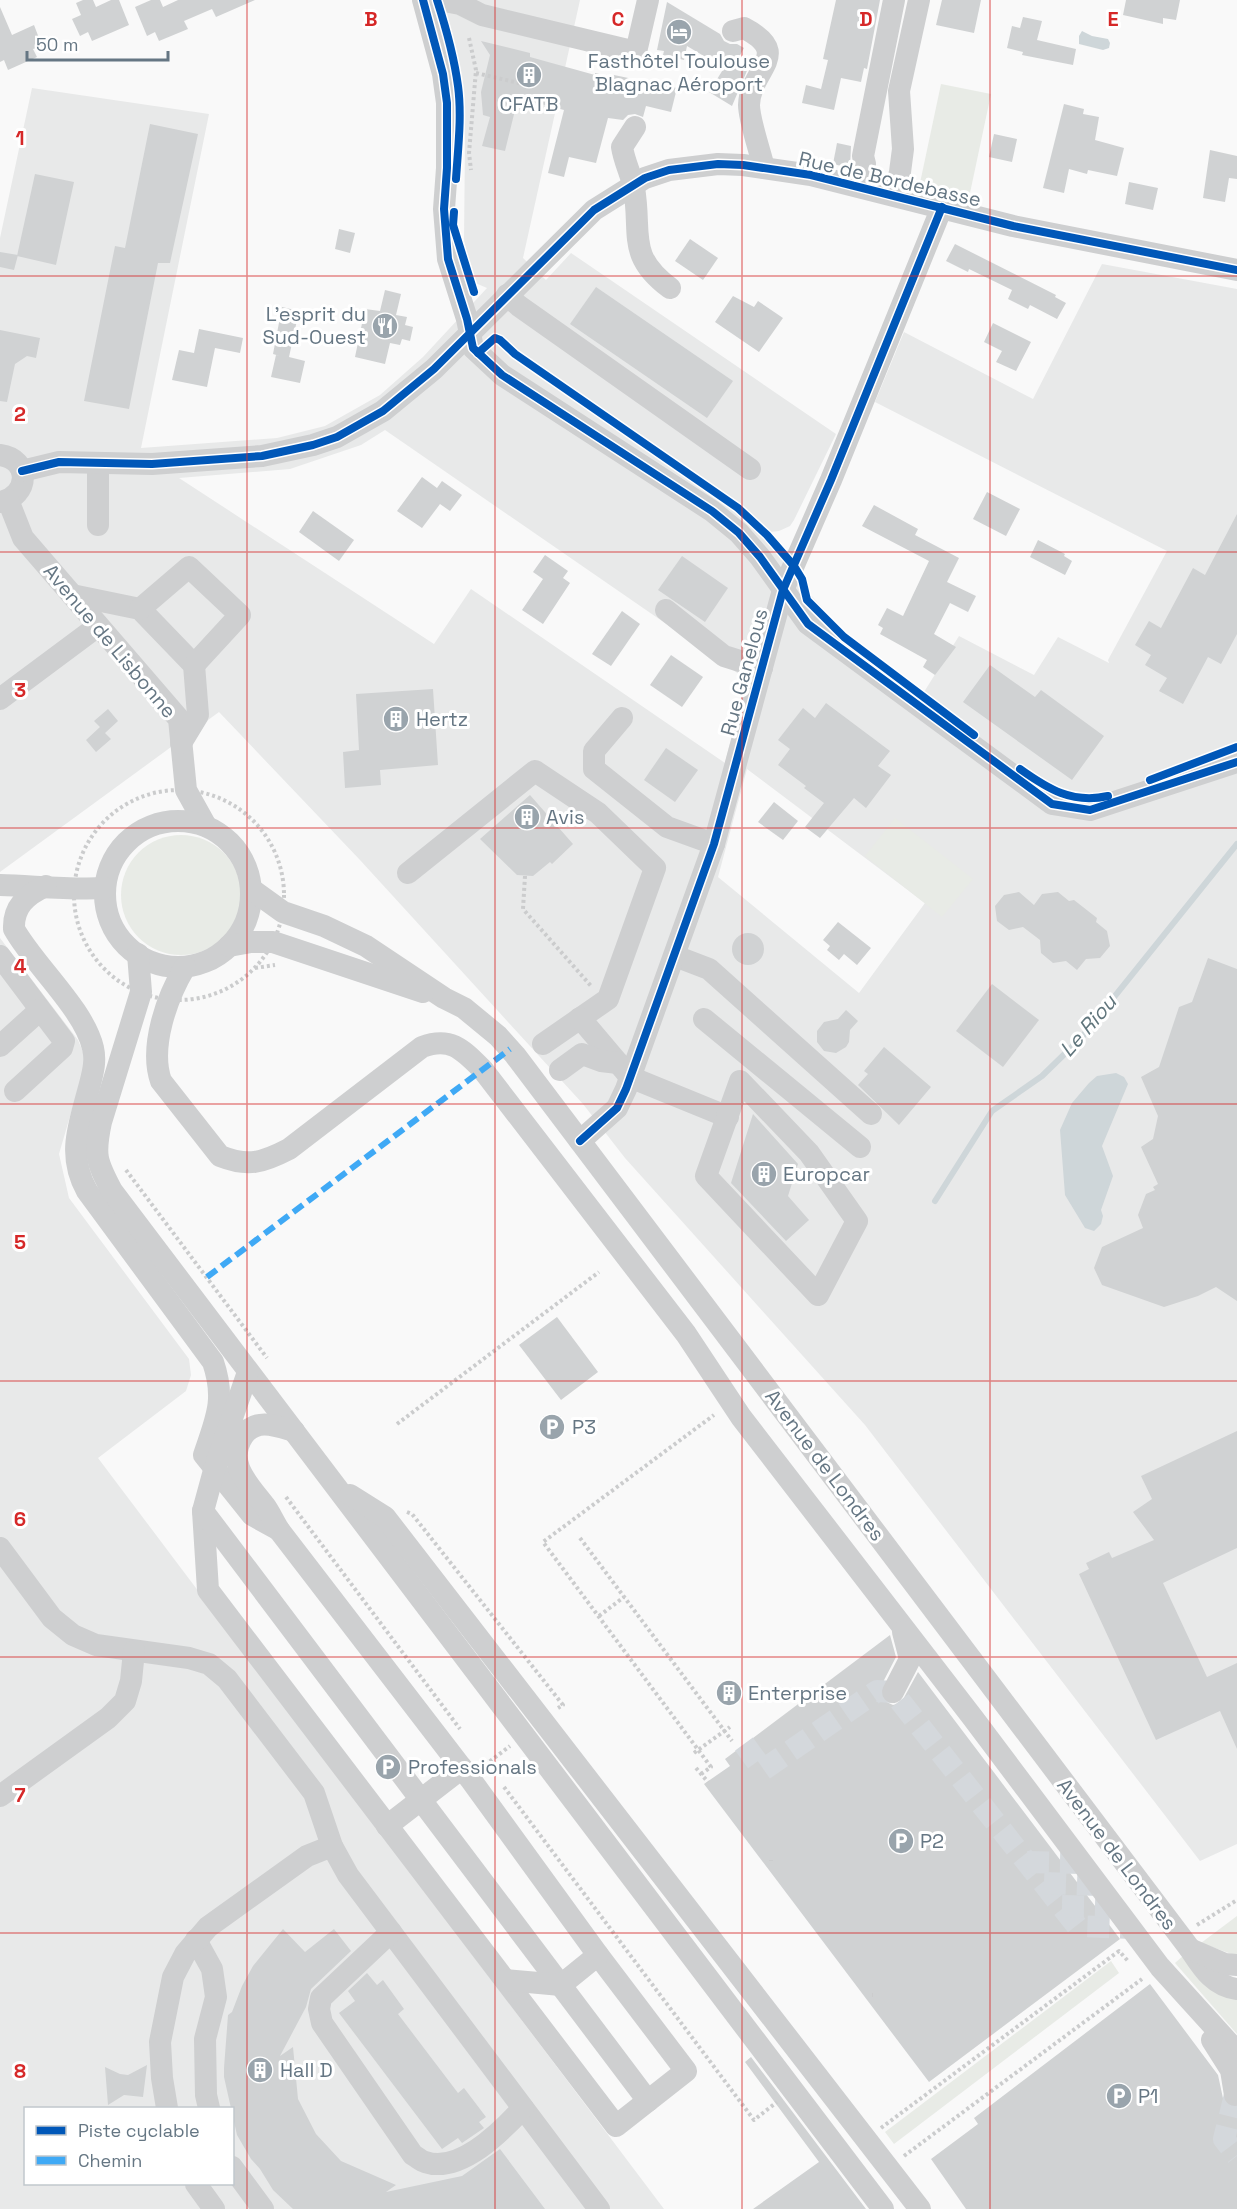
<svg xmlns="http://www.w3.org/2000/svg" width="1237" height="2209" font-family="'Space Grotesk',sans-serif">
  <rect width="100%" height="100%" fill="#f9f9f9"/>
  <g fill="#e8e9e9" fill-rule="evenodd">
    <path d="M438,0H580L523,258L546,280L571,253L836,434L794,520L790,526L779,531L770,532L807,591L849,636L924,692L959,636L1034,675L1058,637L1109,663L1108,660L1167,551L875,402L904,332L1033,399L1102,264L1237,289V1844L1200,1861L865,1425L625,1158L583,1104L360,860L219,712L0,872V238L32,88L209,114L141,448L277,438L325,426L380,395L423,357L487,288L473,282L464,240L465,142L460,67ZM385,430L746,679L725,763L471,589L434,644L179,478L290,469L361,445ZM747,769L925,903L859,993L718,877Z"/>
    <path d="M0,938L78,1040L83,1052L84,1068L59,1154L69,1198L189,1359L191,1375L186,1391L98,1458L664,2209H0ZM26,2108H232V2184H26Z"/>
  </g>
  <g fill="#e8ebe6">
    <path d="M941,84L991,94L970,193L920,183Z"/>
    <path d="M895,818L973,879L942,917L865,856Z"/>
    <circle cx="181" cy="895" r="60"/>
    <path d="M1237,1916V1956L1201,1943Z"/>
    <path d="M1183,1956L1237,1998V2034L1175,1963Z"/>
    <path d="M1111,1961L1119,1973L894,2144L885,2132Z"/>
  </g>
  <g fill="#ced6d9">
    <path d="M1082,31L1092,36L1108,39L1110,43L1109,48L1103,50L1079,44V36Z"/>
    <path d="M1116,1073L1124,1077L1128,1084L1102,1146L1113,1176L1101,1210L1103,1216L1101,1224L1094,1231L1085,1228L1065,1195L1060,1130L1072,1103L1089,1083L1097,1076Z"/>
  </g>
  <g fill="none" stroke-linecap="round" stroke-linejoin="round">
    <path stroke="#ced6d9" stroke-width="6" d="M935,1201L992,1111L1042,1076L1082,1037L1237,844"/>
  </g>
  <g fill="#d0d2d3">
    <path d="M83,0H93L96,7L111,0H119L129,25L92,41L88,32L80,36L72,19L81,15L76,3Z"/>
    <path d="M151,0H160L163,7L178,0H255L216,17L212,9L184,21L188,29L159,41L155,32L147,36L135,7Z"/>
    <path d="M836,0H880L867,69L864,68L861,82L841,78L834,110L802,103L806,85L821,89L828,60L823,59Z"/>
    <path d="M942,0H981L974,33L936,25Z"/>
    <path d="M1126,0H1180L1176,20L1163,18V24L1123,15Z"/>
    <path d="M667,2L720,34L724,41L730,44H737L744,48L738,59L749,66L732,106L709,92L724,68L687,46L684,60L663,55L664,51L657,50Z"/>
    <path d="M0,7L12,35L34,25L42,46L33,49L37,57L8,70L4,60L0,62Z"/>
    <path d="M1023,17L1042,21L1037,40L1076,49L1073,65L1022,55L1023,52L1007,48L1012,26L1020,28Z"/>
    <path d="M481,41L530,53V57L595,75V73L608,76L609,74L677,88L671,112L646,106L643,117L635,114L628,115L623,120L608,118L596,163L569,157L564,177L548,173L564,110L518,98L505,151L482,146L490,117L483,115L481,92L490,55Z"/>
    <path d="M1064,104L1084,109L1083,114L1099,117L1095,140L1124,148L1117,176L1088,170L1087,174L1069,169L1064,193L1043,188Z"/>
    <path d="M150,124L198,134L170,263H158L129,409L84,401L115,246L125,248Z"/>
    <path d="M994,134L1017,139L1012,162L989,157Z"/>
    <path d="M837,143L851,146L850,168L833,164Z"/>
    <path d="M1210,150L1237,156V179L1229,178L1225,202L1203,198Z"/>
    <path d="M35,174L74,182L56,265L17,256Z"/>
    <path d="M1129,182L1158,188L1153,210L1125,204Z"/>
    <path d="M339,229L355,233L350,253L335,249Z"/>
    <path d="M690,239L718,258L703,280L675,261Z"/>
    <path d="M955,244L1056,295L1055,297L1066,303L1057,319L1030,305L1028,309L1008,299L1012,290L969,269L968,272L946,261Z"/>
    <path d="M0,252L18,255L14,270L0,267Z"/>
    <path d="M596,287L733,381L707,418L570,324Z"/>
    <path d="M385,290L401,294L396,315L407,317L405,325L413,327L410,341L402,339L400,345L390,343L385,364L355,357L365,309L380,311Z"/>
    <path d="M733,296L754,307L758,301L783,318L759,352L715,322Z"/>
    <path d="M282,307L299,311L289,357L305,361L300,383L271,377L276,355L280,356L273,354Z"/>
    <path d="M993,323L1031,342L1016,371L996,362L1002,351L984,342Z"/>
    <path d="M199,329L243,338L240,353L215,348L207,387L172,380L179,350L194,353Z"/>
    <path d="M0,330L40,338L36,358L27,356L15,364L7,402L0,401Z"/>
    <path d="M422,477L437,488L442,481L462,495L450,511L440,504L422,528L397,511Z"/>
    <path d="M987,492L1020,509L1006,536L973,519Z"/>
    <path d="M874,505L918,529L915,535L959,558L947,582L976,596L968,612L950,603L934,634L956,647L935,675L923,667L927,660L880,634L883,628L878,625L887,608L903,616L929,561L862,526Z"/>
    <path d="M313,511L354,540L339,561L299,532Z"/>
    <path d="M1237,514V634L1221,664L1208,657L1183,704L1159,691L1167,678L1145,665L1151,655L1135,645L1149,621L1161,628L1193,568L1205,575Z"/>
    <path d="M1038,540L1065,554L1064,556L1072,561L1065,575L1030,557Z"/>
    <path d="M545,555L568,571L563,578L570,583L543,624L522,610L543,579L533,572Z"/>
    <path d="M682,556L728,588L705,622L658,590Z"/>
    <path d="M622,611L640,624L611,666L592,654Z"/>
    <path d="M671,655L703,677L682,707L650,685Z"/>
    <path d="M990,665L1035,697L1041,690L1104,736L1072,780L963,702Z"/>
    <path d="M433,689L438,765L380,770L381,785L345,788L343,752L359,750L356,694Z"/>
    <path d="M826,703L890,751L878,766L891,775L866,808L854,798L820,838L805,827L824,803L804,788L806,786L778,765L790,749L778,740L803,708L815,718Z"/>
    <path d="M108,709L118,721L105,733L111,739L96,752L86,740L100,727L94,721Z"/>
    <path d="M666,748L698,770L675,802L644,780Z"/>
    <path d="M530,795L573,844L552,864L550,862L533,876L517,875L480,839Z"/>
    <path d="M774,802L798,821L783,840L758,822Z"/>
    <path d="M1019,892L1034,905L1042,894L1058,892L1069,901L1074,900L1097,918L1096,922L1107,931L1110,946L1100,958L1086,959L1077,970L1066,961L1053,963L1041,953L1040,940L1023,927L1009,930L997,921L995,906L1004,895Z"/>
    <path d="M838,922L871,948L857,965L844,954L839,960L827,950L830,946L823,940Z"/>
    <circle cx="748" cy="949" r="16"/>
    <path d="M1208,958L1237,969V1301L1216,1287L1198,1296L1164,1307L1102,1285L1094,1268L1102,1247L1143,1228L1138,1215L1146,1194L1155,1190L1153,1187L1158,1184L1141,1147L1153,1139L1158,1116L1141,1077L1159,1067L1179,1007L1192,1002Z"/>
    <path d="M992,984L1039,1020L1003,1067L956,1031Z"/>
    <path d="M846,1010L858,1021L850,1030L849,1042L846,1047L836,1053L824,1051L817,1042V1031L824,1022L838,1019Z"/>
    <path d="M884,1047L931,1087L899,1125L858,1085L868,1074L864,1071Z"/>
    <path d="M753,1114L798,1164L788,1196L809,1220L786,1241L731,1183Z"/>
    <path d="M557,1317L598,1372L561,1400L519,1345Z"/>
    <path d="M1237,1431V1548L1163,1583L1207,1677L1237,1663V1749L1220,1711L1156,1740L1079,1574L1089,1569L1086,1563L1109,1552L1112,1558L1154,1540L1133,1512L1152,1499L1141,1476Z"/>
    <path d="M890,1635L896,1657L881,1686L880,1693L882,1700L893,1705L901,1703L918,1672L1120,1939L929,2082L704,1784L730,1766L725,1759Z"/>
    <path d="M731,1683L740,1694L728,1703L719,1691Z"/>
    <path d="M283,1929L305,1952L334,1929L351,1951L311,1989L306,2007L280,2056L293,2047L298,2099L316,2134L341,2161L396,2185L386,2192L462,2176L500,2149L545,2209H293L273,2190L260,2169L251,2159L237,2135L224,2077V2068L228,2015L232,2012L242,1986L253,1966Z"/>
    <path d="M367,1973L377,1985L383,1980L404,2009L398,2014L458,2093L464,2088L486,2117L479,2122L484,2128L462,2143L458,2138L442,2149L339,2013L355,2001L348,1991Z"/>
    <path d="M1150,1984L1218,2075L1224,2103L1230,2107L1237,2108V2209H966L931,2159L978,2124L974,2118Z"/>
    <path d="M751,2057L866,2209H753L819,2162L745,2062Z"/>
    <path d="M147,2065L143,2097L124,2095L108,2105L105,2067L120,2074L128,2075Z"/>
  </g>
  <g fill="none" stroke-linecap="round" stroke-linejoin="round">
    <g stroke="#d4d8dc" stroke-width="22" stroke-dasharray="22 11" stroke-linecap="butt">
      <path d="M744,1744L763,1770L877,1691L893,1692L1077,1926L1132,1928"/>
      <path d="M1027,1862L1083,1863"/>
      <path d="M1044,1883L1099,1885"/>
      <path d="M1062,1906L1116,1907"/>
      <path d="M1235,2095L1224,2139L1237,2156"/>
    </g>
    <g stroke="#cbcccd" stroke-width="4" stroke-dasharray="3 3" stroke-linecap="butt">
      <path d="M469,38L476,70L469,153L471,170"/>
      <path d="M476,73L523,84"/>
      <circle cx="179" cy="895" r="105"/>
      <path d="M525,876L523,909L591,986"/>
      <path d="M255,968L275,965"/>
      <path d="M126,1170L267,1358"/>
      <path d="M397,1424L599,1272"/>
      <path d="M286,1497L460,1729"/>
      <path d="M407,1512L412,1514L563,1705L558,1708"/>
      <path d="M580,1538L732,1741"/>
      <path d="M599,1616L624,1597"/>
      <path d="M694,1753L730,1727"/>
      <path d="M485,1765L510,1746"/>
      <path d="M696,1768L708,1782"/>
      <path d="M701,1774L711,1767L543,1542L714,1415"/>
      <path d="M504,1787L754,2120L777,2102"/>
      <path d="M771,1861V1860"/>
      <path d="M1197,1925L1237,1900"/>
      <path d="M872,1995H873"/>
      <path d="M881,2128L1119,1951L1128,1961"/>
      <path d="M904,2156L1142,1979"/>
    </g>
    <g stroke="#cecfd0" stroke-width="22">
      <path d="M423,0L443,74L447,103V168L444,209L448,259L467,319L473,348L502,375L712,511L739,533L760,557L808,624L1052,804L1090,810L1237,762"/>
      <path d="M439,0L460,4L482,15L636,52L648,0"/>
      <path d="M733,31L744,28C794,54 750,69 749,105C749,120 760,151 764,168"/>
      <path d="M635,127L622,147C624,161 631,174 634,188C642,234 626,255 670,288"/>
      <path d="M859,186L865,164L863,156L894,0"/>
      <path d="M894,195L900,172L903,149L899,91L919,0"/>
      <path d="M507,295L519,306L750,469"/>
      <path d="M0,455C31,459 30,496 0,502"/>
      <path d="M98,463V525"/>
      <path d="M22,471L59,462L152,464L262,456L313,445L337,437L383,411L434,369L594,210L645,178L669,170L718,164L743,165L811,175L1013,226L1237,270"/>
      <path d="M8,500L23,538L179,719L186,790L206,826"/>
      <path d="M72,595L140,609L194,665L198,715L181,743"/>
      <path d="M140,609L189,567L240,615L194,665"/>
      <path d="M666,610L724,656L762,668"/>
      <path d="M0,699L98,626"/>
      <path d="M622,718L594,751V769L667,827L714,844"/>
      <circle cx="178" cy="894" r="73"/>
      <path d="M408,873L535,771L598,813L655,868L608,999L543,1044"/>
      <path d="M0,885C35,886 70,890 105,888"/>
      <path d="M46,886C26,895 13,907 14,929C34,965 84,1009 93,1048C96,1061 93,1072 90,1084C80,1123 66,1154 87,1191L213,1362C226,1400 216,1419 204,1455L252,1515L279,1530"/>
      <path d="M251,889L283,912L324,926L366,946L444,998L464,1008L498,1036L515,1055L1190,1949C1202,1967 1213,1986 1237,1989"/>
      <path d="M229,946L251,942H273L423,992"/>
      <path d="M138,954L141,992L101,1122C94,1155 96,1161 112,1191L883,2209"/>
      <path d="M0,956L64,1041L62,1048L15,1091"/>
      <path d="M675,956L709,969L871,1114"/>
      <path d="M185,967C167,997 149,1047 161,1081L220,1156C248,1167 262,1163 289,1149L422,1047C451,1036 463,1050 483,1070L686,1334L741,1417L973,1718L1160,1967L1237,2052"/>
      <path d="M580,1018L630,1077L728,1117"/>
      <path d="M704,1019L860,1147"/>
      <path d="M0,1046L40,1010"/>
      <path d="M560,1070L582,1054L601,1061L618,1063"/>
      <path d="M740,1081L809,1153L857,1221L818,1295L706,1176Z"/>
      <path d="M580,1141L617,1108L626,1089L714,844L783,590L831,480L942,207"/>
      <path d="M248,1372L215,1467L203,1511L208,1590L616,2126L686,2071L598,1955L471,1780L279,1530C274,1522 270,1513 265,1506C249,1485 225,1463 243,1436C256,1417 277,1426 294,1431"/>
      <path d="M350,1495L385,1517L920,2209"/>
      <path d="M203,1511L648,2101"/>
      <path d="M0,1548L52,1618L73,1635L96,1645L189,1658L209,1664L227,1679L314,1793L332,1846L348,1875L599,2209"/>
      <path d="M893,1692L910,1659L903,1632"/>
      <path d="M0,1796L108,1718L125,1701L131,1681L134,1651"/>
      <path d="M387,1826L462,1768"/>
      <path d="M391,1932L321,1998L319,2009L322,2023L413,2155C417,2157 421,2161 425,2162C460,2174 502,2131 523,2108"/>
      <path d="M196,1940L212,1969L216,1997L205,2039L206,2095L209,2108"/>
      <path d="M1190,1949L1225,1964L1237,1965"/>
      <path d="M505,1980L561,1985L598,1955"/>
      <path d="M1212,2040L1231,2070L1235,2095"/>
      <path d="M167,2108L162,2078L160,2042L173,1977L185,1954L208,1927L307,1856L332,1846"/>
      <path d="M232,2167L263,2209"/>
      <path d="M196,2184L214,2209"/>
    </g>
    <path stroke="#3fa9f5" stroke-width="6" stroke-dasharray="12 6" stroke-linecap="butt" d="M207,1277L510,1049"/>
    <g stroke="#fff" stroke-width="11">
      <g id="cycleway">
        <path d="M423,0L443,74L447,103V168L444,209L448,259L467,319L473,348L502,375L712,511L739,533L760,557L808,624L1052,804L1090,810L1237,762"/>
        <path d="M437,0C446,28 454,56 458,86C462,116 458,148 456,179"/>
        <path d="M454,212L453,225L474,292"/>
        <path d="M478,353L495,338L500,340L515,354L738,508L767,535L794,566L802,579L807,600L844,637L974,735"/>
        <path d="M22,471L59,462L152,464L262,456L313,445L337,437L383,411L434,369L594,210L645,178L669,170L718,164L743,165L811,175L1013,226L1237,270"/>
        <path d="M1020,769C1048,789 1072,804 1108,796"/>
        <path d="M1150,780L1237,747"/>
        <path d="M580,1141L617,1108L626,1089L714,844L783,590L831,480L942,207"/>
      </g>
    </g>
    <use href="#cycleway" stroke="#0057b8" stroke-width="8"/>
  </g>
  <path fill="none" stroke="#d62828" stroke-width="1.5" stroke-opacity="0.55" d="M247,0V2209M495,0V2209M742,0V2209M990,0V2209M0,276H1237M0,552H1237M0,828H1237M0,1104H1237M0,1381H1237M0,1657H1237M0,1933H1237"/>
  <defs>
    <g id="hotel-disc" transform="scale(1.35)"><circle r="9.5" fill="#99a4ac" stroke="#fff"/><path d="M-6-4.5h1.5V1H6V5H4.5V3h-9V5H-6ZM-4 0a1.8 1.8 0 1 1 3.6 0ZM.5 0V-2.5h3Q6-2.5 6 0Z" fill="#fff"/></g>
    <g id="building-disc" transform="scale(1.35)"><circle r="9.5" fill="#99a4ac" stroke="#fff"/><path d="M-4-6H4V6H1V3H-1V6H-4ZM-2.5-4.3h1.7v1.8h-1.7ZM.8-4.3h1.7v1.8H.8ZM-2.5-1h1.7V.8h-1.7ZM.8-1h1.7V.8H.8Z" fill="#fff"/></g>
    <g id="restaurant-disc" transform="scale(1.35)"><circle r="9.5" fill="#99a4ac" stroke="#fff"/><path d="M-5-6h1v4h1v-4h1v4h1v-4h1v5L-1.5 .5V6h-2V.5L-5-1ZM5-6V6H3V1.5H1.5Q1.5-4 5-6Z" fill="#fff"/></g>
    <g id="parking-disc" transform="scale(1.35)"><circle r="9.5" fill="#99a4ac" stroke="#fff"/><path d="M-3.5-5.5H1a3.5 3.5 0 0 1 0 7H-1V5.5H-3.5ZM-1-3.4V-.6H.8a1.4 1.4 0 0 0 0-2.8Z" fill="#fff"/></g>
  </defs>
  <g fill-rule="evenodd">
    <use href="#hotel-disc" x="679" y="32"/>
    <use href="#building-disc" x="529" y="75"/>
    <use href="#restaurant-disc" x="385" y="326"/>
    <use href="#building-disc" x="396" y="719"/>
    <use href="#building-disc" x="527" y="817"/>
    <use href="#building-disc" x="764" y="1174"/>
    <use href="#parking-disc" x="552" y="1427"/>
    <use href="#building-disc" x="729" y="1693"/>
    <use href="#parking-disc" x="388" y="1767"/>
    <use href="#parking-disc" x="901" y="1841"/>
    <use href="#building-disc" x="260" y="2070"/>
    <use href="#parking-disc" x="1119" y="2096"/>
  </g>
  <g text-anchor="middle" stroke-width="6" stroke-linejoin="round" paint-order="stroke">
    <g font-size="20" fill="#657683" stroke="#fff" text-anchor="start">
      <text x="679" y="68" text-anchor="middle">Fasthôtel Toulouse<tspan x="679" dy="23">Blagnac Aéroport</tspan></text>
      <text x="529" y="111" text-anchor="middle">CFATB</text>
      <text x="366" y="321" text-anchor="end">L'esprit du<tspan x="366" dy="23">Sud-Ouest</tspan></text>
      <text x="416" y="726">Hertz</text>
      <text x="546" y="824">Avis</text>
      <text x="783" y="1181">Europcar</text>
      <text x="572" y="1434">P3</text>
      <text x="748" y="1700">Enterprise</text>
      <text x="408" y="1774">Professionals</text>
      <text x="920" y="1848">P2</text>
      <text x="280" y="2077">Hall D</text>
      <text x="1138" y="2103">P1</text>
    </g>
    <g font-size="20" fill="#657683" stroke="#fff">
      <text transform="translate(890 179) rotate(13)" y="7">Rue de Bordebasse</text>
      <text transform="translate(110 641) rotate(50)" y="7">Avenue de Lisbonne</text>
      <text transform="translate(744 672) rotate(-75)" y="7">Rue Ganelous</text>
      <text transform="translate(825 1465) rotate(53)" y="7">Avenue de Londres</text>
      <text transform="translate(1117 1854) rotate(53)" y="7">Avenue de Londres</text>
    </g>
    <g font-size="21" font-style="italic" fill="#60757c" stroke="#fff">
      <text transform="translate(1088 1026) rotate(-49)" y="7">Le Riou</text>
    </g>
  </g>
  <g font-size="20" text-anchor="middle" font-weight="bold" fill="#d62828" stroke="#fff" stroke-width="6" stroke-linejoin="round" paint-order="stroke">
    <text x="371" y="26">B</text>
    <text x="618" y="26">C</text>
    <text x="866" y="26">D</text>
    <text x="1113" y="26">E</text>
    <text x="20" y="145">1</text>
    <text x="20" y="421">2</text>
    <text x="20" y="697">3</text>
    <text x="20" y="973">4</text>
    <text x="20" y="1249">5</text>
    <text x="20" y="1526">6</text>
    <text x="20" y="1802">7</text>
    <text x="20" y="2078">8</text>
  </g>
  <rect x="24" y="2107" width="210" height="78" fill="#ffffff" stroke="#c1c8cd" stroke-width="1.5"/>
  <rect x="36" y="2126" width="30" height="9" fill="#0057b8" stroke="#c1c8cd" stroke-width="1.5"/>
  <text x="78" y="2137" font-size="18" fill="#657683">Piste cyclable</text>
  <rect x="36" y="2156" width="30" height="9" fill="#3fa9f5" stroke="#c1c8cd" stroke-width="1.5"/>
  <text x="78" y="2167" font-size="18" fill="#657683">Chemin</text>
  <path d="M27 51v9h141v-9" fill="none" stroke="#657683" stroke-width="3"/>
  <text x="36" y="51" font-size="18" fill="#657683" stroke="#ffffff" stroke-width="4.5" paint-order="stroke">50 m</text>
</svg>
